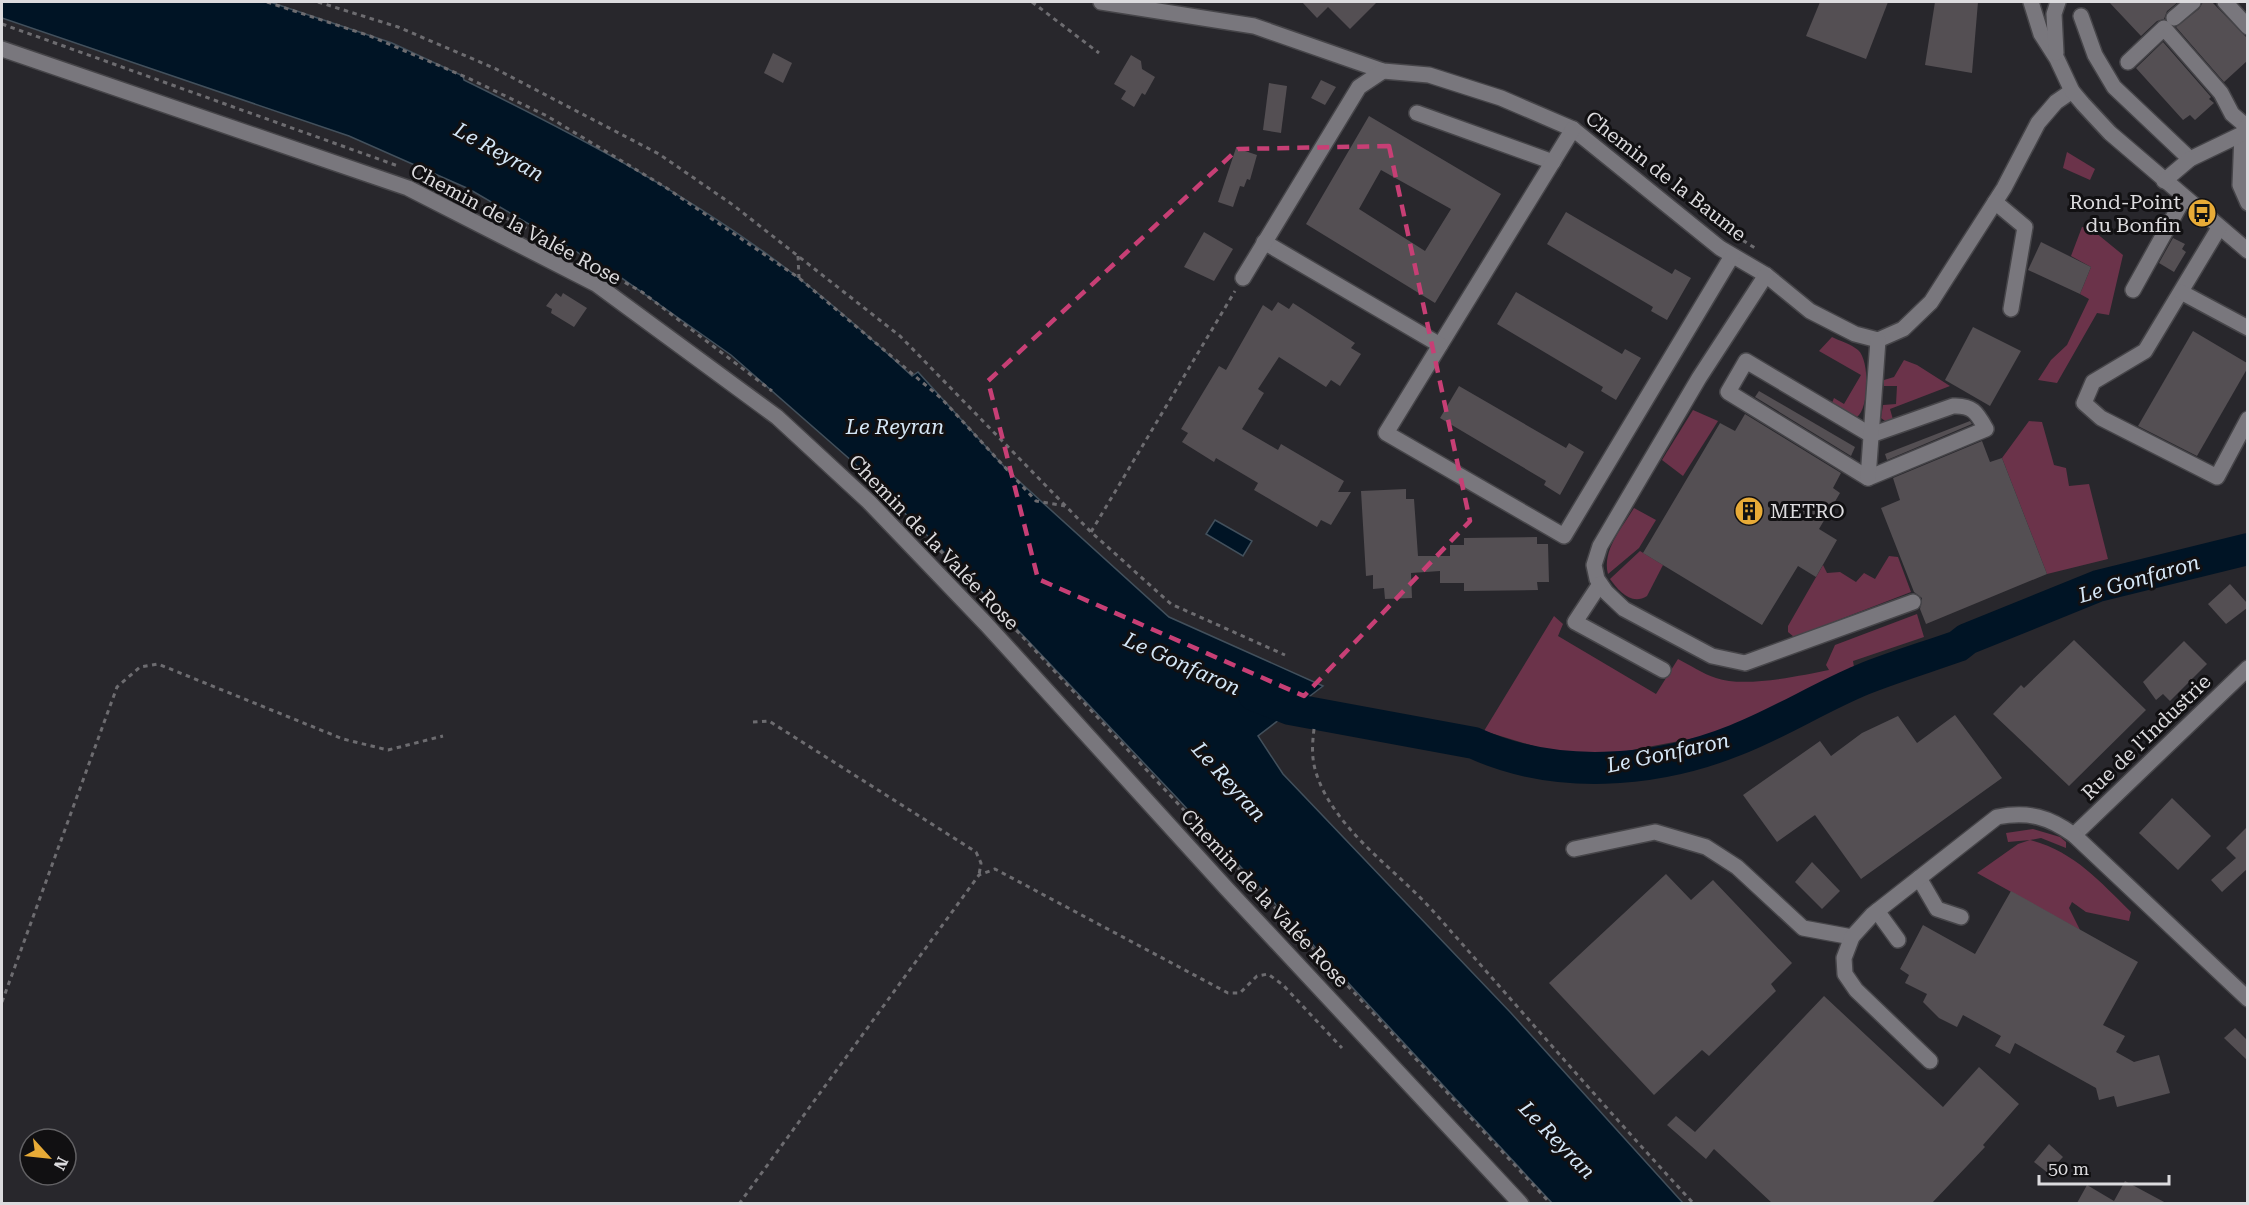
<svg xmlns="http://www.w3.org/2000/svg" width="2249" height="1205" font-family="'Roboto Serif',serif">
  <rect width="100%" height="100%" fill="#28272c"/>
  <g fill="#6b334a">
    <path d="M2067,152L2095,169L2090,180L2063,168Z"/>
    <path d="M2082,227L2090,228L2123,255L2109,315L2097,313L2057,383L2038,380L2051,360L2067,345L2089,299L2080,294L2091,267L2071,256Z"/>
    <path d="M1832,337C1840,341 1851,344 1858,350C1870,360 1869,409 1857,417L1832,403L1834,398L1844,404L1861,375L1819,351Z"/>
    <path d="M1904,360L1917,365L1950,386L1890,409L1894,423H1888L1881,418L1883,405L1896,404L1897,386H1884V380L1894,377Z"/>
    <path d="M1693,410L1718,421L1683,476L1662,460Z"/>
    <path d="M2029,421L2042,422L2054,465L2066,468L2069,486L2089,484L2108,559L2047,574L2002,458Z"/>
    <path d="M1634,508L1656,520L1639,548L1608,574C1602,550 1622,528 1634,508Z"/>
    <path d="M1640,551L1663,565L1647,596C1631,606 1618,590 1610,579Z"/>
    <path d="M1889,556L1898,557L1911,592L1794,637L1788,632V626L1823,565L1827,573L1840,572L1856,582L1864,573L1875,579Z"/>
    <path d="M1917,614L1924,637L1853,661L1854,667L1849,668L1859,676L1727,732L1600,756L1547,750L1484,731L1554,616L1563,624L1558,636L1656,694L1678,659C1690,665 1703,674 1716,678C1744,688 1799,676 1829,670L1826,665L1835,645Z"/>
    <path d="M2033,829L2060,837L2066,842V848L2041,838L2030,840C2075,852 2099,881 2131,912L2129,921L2086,912L2072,902L2069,908L2080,930L1977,873L2018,844L2030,840L2008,842L2006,833Z"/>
  </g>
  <g fill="#001425" stroke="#42505c" stroke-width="1.5">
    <path d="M2,2H270L392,43L463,76L464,80C576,135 687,193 787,269C831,302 872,339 912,376L918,372L1010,473L1169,617L1323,686L1258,736L1283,774L1511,1013L1683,1203H1552L1177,798L942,550L853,462L731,355L623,279L469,189L349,136L2,18Z"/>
    <path d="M1215,520L1252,541L1243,556L1206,534Z"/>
  </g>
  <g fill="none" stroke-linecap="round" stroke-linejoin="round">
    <path stroke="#001425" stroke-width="32" d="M1254,695L1290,709L1474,743C1555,780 1654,773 1736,740C1780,723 1820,697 1864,679C1894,667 1927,657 1958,646L1967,639L2098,586L2248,549"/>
  </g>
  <g fill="#544f53" fill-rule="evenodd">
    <path d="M1302,2H1377L1350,29L1328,7L1317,18Z"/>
    <path d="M1820,2H1888L1866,59L1806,36Z"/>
    <path d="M1935,2H1978L1972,73L1925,65Z"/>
    <path d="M2109,2H2178L2167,11L2164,19L2157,21L2141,36Z"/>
    <path d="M2203,2H2212L2247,38V61L2224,82L2176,27L2199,9Z"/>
    <path d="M2163,42L2211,97L2209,99L2214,103L2195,120L2190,115L2183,120L2136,68Z"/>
    <path d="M773,53L792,63L783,83L764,73Z"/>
    <path d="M1131,55L1141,61L1142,69L1155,77L1145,95L1142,93L1134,107L1121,99L1126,91L1114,84Z"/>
    <path d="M1321,80L1336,87L1325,105L1311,98Z"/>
    <path d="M1269,83L1287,86L1281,133L1263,130Z"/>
    <path d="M1369,116L1501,194L1435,303L1306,224ZM1381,170L1451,209L1425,251L1359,209Z"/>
    <path d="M1236,148L1257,155L1250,180L1247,179L1244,187L1240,186L1233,207L1218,202Z"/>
    <path d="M1566,212L1672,274L1675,269L1691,278L1667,320L1651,311L1653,307L1547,244Z"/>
    <path d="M1204,232L1233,249L1214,281L1184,267Z"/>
    <path d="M2173,238L2185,244L2182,249L2186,252L2174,272L2159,263Z"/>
    <path d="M2041,242L2091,267L2080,294L2028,270Z"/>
    <path d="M1516,292L1622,354L1625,349L1641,358L1616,400L1601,391L1603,387L1497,324Z"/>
    <path d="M556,293L561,297L563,293L587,308L574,327L551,313L552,309L546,306Z"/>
    <path d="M1278,302L1289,309L1293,303L1355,343L1351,348L1361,354L1340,386L1331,380L1326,387L1279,357L1258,389L1264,393L1242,429L1278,450L1281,444L1344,481L1338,492H1351L1331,525L1321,520L1317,527L1254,490L1258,483L1216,458L1214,462L1182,442L1188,433L1181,429L1219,366L1226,370L1263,305L1272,311Z"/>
    <path d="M1973,327L2021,351L1990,406L1945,380Z"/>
    <path d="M2193,331L2247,363V369L2197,456L2138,426Z"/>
    <path d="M1459,386L1566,448L1569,443L1584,452L1560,495L1544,485L1546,481L1440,418Z"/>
    <path d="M1759,391L1855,447L1851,456L1755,397Z"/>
    <path d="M1745,414L1841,473L1833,488L1840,493L1819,529L1837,540L1816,577L1798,566L1762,625L1643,553L1720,423L1735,431Z"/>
    <path d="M1970,421L1972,424L1887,460L1885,454Z"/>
    <path d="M1982,441L1990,462L2002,458L2047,574L1926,624L1920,609L1922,598L1914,592L1881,508L1900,500L1893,478Z"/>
    <path d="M1406,489V499H1414L1418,556H1450V545H1464V538L1537,537V544H1548L1549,582H1537L1538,590L1464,591V583H1440V571L1411,573L1412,598L1385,599L1384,588L1373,589V575L1366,576L1361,491Z"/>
    <path d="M2230,584L2247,603V608L2226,624L2208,604Z"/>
    <path d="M2074,640L2146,710L2069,786L1993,714L2021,685L2024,688Z"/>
    <path d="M2184,641L2207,664L2170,701L2163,694L2156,700L2143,682Z"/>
    <path d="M1955,715L2002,778L1861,879L1815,815L1777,842L1743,795L1820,741L1831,756L1862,733L1898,716L1917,743Z"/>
    <path d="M2172,798L2211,836L2178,870L2139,833Z"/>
    <path d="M2247,827V869L2222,892L2211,880L2236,858L2226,848Z"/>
    <path d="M1812,862L1840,891L1822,909L1795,882Z"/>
    <path d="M1666,874L1691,900L1713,880L1792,963L1771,984L1776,991L1709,1056L1702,1050L1654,1095L1549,983Z"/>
    <path d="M2011,891L2138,962L2103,1025L2125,1036L2116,1052L2134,1062L2159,1055L2170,1093L2117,1107L2114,1096L2099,1100L2096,1088L2015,1043L2010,1054L1995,1046L2001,1036L1963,1015L1957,1027L1939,1018L1923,1002L1927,994L1905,983L1909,975L1900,969L1923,925L1975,954Z"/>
    <path d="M1824,996L1943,1107L1979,1067L2019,1104L1983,1145L1985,1147L1932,1203H1772L1714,1149L1706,1159L1667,1125L1676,1116L1695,1132Z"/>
    <path d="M2235,1028L2247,1040V1060L2224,1038Z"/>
    <path d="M2049,1144L2063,1157L2048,1173L2034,1162Z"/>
    <path d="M2125,1181L2166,1203H2077L2087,1185L2114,1201Z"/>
  </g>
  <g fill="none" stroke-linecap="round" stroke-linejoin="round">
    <g stroke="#464549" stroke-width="18">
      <g id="minor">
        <path d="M1101,2L1254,26L1383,71L1429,75L1501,98L1573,129L1720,248L1766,275L1810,311L1855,334L1878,340L1903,329L1931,302L2004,188L2038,123L2056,102L2072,91"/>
        <path d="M2031,2L2041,34L2057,59L2072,91L2083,104L2110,133L2248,251"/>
        <path d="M2225,2L2248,27"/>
        <path d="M2081,16L2095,55L2114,87L2190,159"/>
        <path d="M2174,18L2193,2"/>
        <path d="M2,49L408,188L596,284L777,417L869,502L986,624L1227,889L1521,1204"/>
        <path d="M2056,53L2054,14L2058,2"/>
        <path d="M2128,62L2164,28L2221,93L2232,114L2246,126"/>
        <path d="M1417,113L1553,162"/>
        <path d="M1573,129L1386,433L1564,536L1732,256"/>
        <path d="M2242,134L2240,185L2248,203"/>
        <path d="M2164,181L2190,159L2242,134L2248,124"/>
        <path d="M1995,202L2025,227L2011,309"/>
        <path d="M2219,228L2145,351L2093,382L2084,403L2101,418L2217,477L2248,419"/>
        <path d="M1264,242L1440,345"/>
        <path d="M1766,275L1699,378L1600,546L1594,565L1597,579L1606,592L1624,609L1712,656L1745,663L1913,602"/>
        <path d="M1243,278L1359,87L1383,71"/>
        <path d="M2133,290L2184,198"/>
        <path d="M2181,292L2248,328"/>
        <path d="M1746,361L1871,435L1953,406C1973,405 1977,413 1986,429L1868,478L1728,392Z"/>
        <path d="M1868,478L1878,340"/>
        <path d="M1600,584L1575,622L1663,670"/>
        <path d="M2074,835L2248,668"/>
        <path d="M1574,849L1655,832L1706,847L1737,867L1803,928L1852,937"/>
        <path d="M1919,878L1937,909L1961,917"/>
        <path d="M1877,911L1898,940"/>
        <path d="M1930,1061L1856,990L1845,974L1844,958L1852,937L1872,915L1997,817C2029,811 2049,817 2074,835L2248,999"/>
      </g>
    </g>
    <g stroke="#6d6c70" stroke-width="3" stroke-dasharray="4.5 4.5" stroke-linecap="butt">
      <path d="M267,2L370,36L468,78L547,116L665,187L799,278L942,399L1036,501L1065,506"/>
      <path d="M318,2L398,27L494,68L659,154L733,205L900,336L1091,532L1171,604L1285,655"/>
      <path d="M1032,2L1099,53"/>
      <path d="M2,24L398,166"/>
      <path d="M450,190L530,230"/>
      <path d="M1720,226L1755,248"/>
      <path d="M798,256L799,278"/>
      <path d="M617,278L642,292L772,391"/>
      <path d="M915,524L991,604"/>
      <path d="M1091,532L1235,291"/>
      <path d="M1004,617L1551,1204"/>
      <path d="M753,722L769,721L976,852L981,863L979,875"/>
      <path d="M1314,729C1311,754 1312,767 1323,790C1348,839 1397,871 1433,911C1520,1009 1605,1108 1694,1204"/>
      <path d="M2,1002L117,687L140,667L158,664L343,739L388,750L443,736"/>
      <path d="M621,1204H629"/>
      <path d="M739,1204L979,875L995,869L1228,993H1240L1257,976L1268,974L1283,985L1342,1048"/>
    </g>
    <use href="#minor" stroke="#79777d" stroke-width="15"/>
  </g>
  <path fill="none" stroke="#c73f75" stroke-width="4.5" stroke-dasharray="12 8" stroke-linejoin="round" d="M1389,146L1470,521L1304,696L1038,579L988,381L1238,149Z"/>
  <defs>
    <g id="bus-disc" transform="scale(1.5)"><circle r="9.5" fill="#e8ab37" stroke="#111012"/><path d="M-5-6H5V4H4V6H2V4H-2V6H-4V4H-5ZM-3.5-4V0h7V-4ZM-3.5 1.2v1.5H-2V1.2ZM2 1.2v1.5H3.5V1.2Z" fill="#111"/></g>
    <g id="building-disc" transform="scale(1.5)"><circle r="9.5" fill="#e8ab37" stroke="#111012"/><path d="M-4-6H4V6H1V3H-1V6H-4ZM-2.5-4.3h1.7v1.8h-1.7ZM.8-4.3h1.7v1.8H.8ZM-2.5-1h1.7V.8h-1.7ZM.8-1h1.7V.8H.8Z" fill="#111"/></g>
  </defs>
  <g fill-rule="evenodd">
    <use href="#bus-disc" x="2202" y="213"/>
    <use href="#building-disc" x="1749" y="511"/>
  </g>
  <g text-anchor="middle" stroke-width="6" stroke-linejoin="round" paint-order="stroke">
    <g font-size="20" fill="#dcdbde" stroke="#111012">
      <text transform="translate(1666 176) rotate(38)" y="7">Chemin de la Baume</text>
      <text transform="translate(516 224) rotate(28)" y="7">Chemin de la Valée Rose</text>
      <text transform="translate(934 542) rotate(46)" y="7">Chemin de la Valée Rose</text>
      <text transform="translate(2146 737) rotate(-44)" y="7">Rue de l'Industrie</text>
      <text transform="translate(1265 898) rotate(47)" y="7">Chemin de la Valée Rose</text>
    </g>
    <g font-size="20" fill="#dcdbde" stroke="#111012" text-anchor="end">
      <text x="2181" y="209">Rond-Point<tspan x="2181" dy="23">du Bonfin</tspan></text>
      <text x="1770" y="518" text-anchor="start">METRO</text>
    </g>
    <g font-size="21" font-style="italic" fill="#d5e7f7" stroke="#111012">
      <text transform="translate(499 152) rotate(29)" y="7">Le Reyran</text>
      <text x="895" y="434">Le Reyran</text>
      <text transform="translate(2139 579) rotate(-16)" y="7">Le Gonfaron</text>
      <text transform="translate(1182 664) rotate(24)" y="7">Le Gonfaron</text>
      <text transform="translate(1668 753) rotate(-12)" y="7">Le Gonfaron</text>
      <text transform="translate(1229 782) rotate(48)" y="7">Le Reyran</text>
      <text transform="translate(1557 1140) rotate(46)" y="7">Le Reyran</text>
    </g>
  </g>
  <rect width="2249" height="1205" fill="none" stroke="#dcdbde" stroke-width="6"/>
  <g transform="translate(48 1157) rotate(117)"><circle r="28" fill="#111012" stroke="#626164" stroke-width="1.5"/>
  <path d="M0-4.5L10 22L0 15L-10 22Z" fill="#e8ab37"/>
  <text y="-9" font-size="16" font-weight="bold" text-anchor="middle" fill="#dcdbde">N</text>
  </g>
  <path d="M2039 1175v9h130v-9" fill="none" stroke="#dcdbde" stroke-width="3"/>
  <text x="2048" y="1175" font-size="18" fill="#dcdbde" stroke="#111012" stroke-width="4.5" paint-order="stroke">50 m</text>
</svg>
